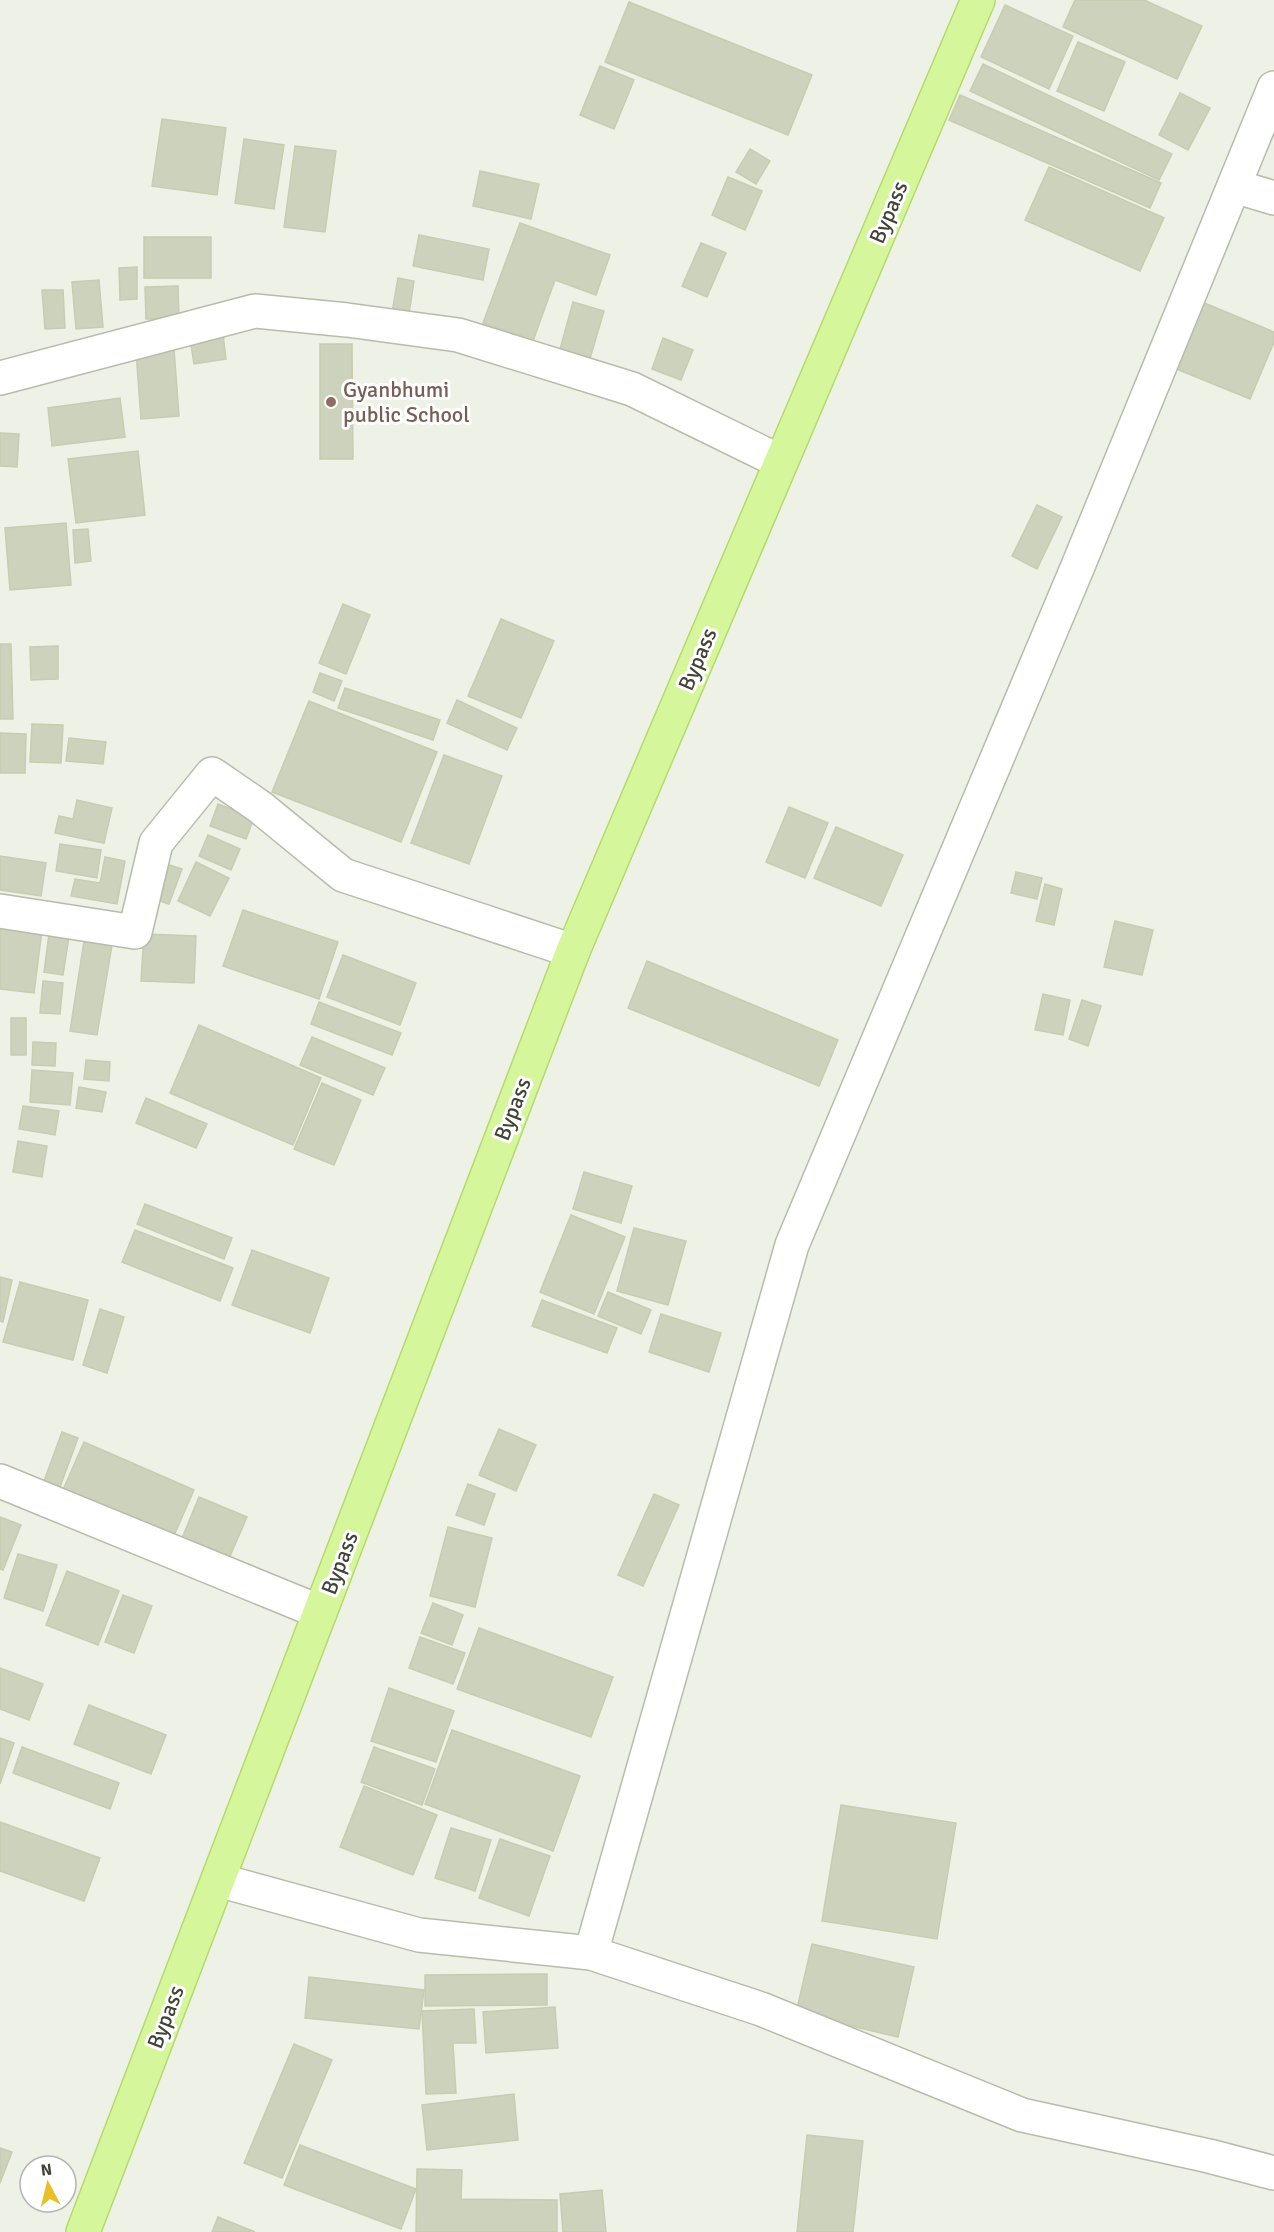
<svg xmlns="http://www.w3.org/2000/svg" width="1274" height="2232" font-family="Signika,sans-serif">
  <rect width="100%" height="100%" fill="#eef2e6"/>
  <g fill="#cdd2bd" stroke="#c6cdb0" stroke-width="1.5">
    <path d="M1075,0H1144L1202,26L1177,79L1063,27Z"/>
    <path d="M629,2L812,75L788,135L605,62Z"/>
    <path d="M1005,5L1073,36L1049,89L981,57Z"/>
    <path d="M1078,42L1125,62L1104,111L1057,91Z"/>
    <path d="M983,64L1172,154L1159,180L970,91Z"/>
    <path d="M600,66L634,80L614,129L580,115Z"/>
    <path d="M1180,93L1210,108L1188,150L1159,135Z"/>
    <path d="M960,95L1161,183L1150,208L949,120Z"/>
    <path d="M162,119L226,128L217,195L152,186Z"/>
    <path d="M244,139L284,145L274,209L235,203Z"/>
    <path d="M295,146L336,151L325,232L284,227Z"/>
    <path d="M750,149L770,161L756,184L736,172Z"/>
    <path d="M1049,167L1164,218L1140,271L1025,220Z"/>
    <path d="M480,171L539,184L531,219L473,206Z"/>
    <path d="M728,177L762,191L745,230L712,215Z"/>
    <path d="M520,223L610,255L596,295L555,280L533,341L483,323Z"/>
    <path d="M419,235L489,249L483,280L413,266Z"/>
    <rect x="144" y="237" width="67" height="41"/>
    <path d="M701,243L726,253L707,297L682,286Z"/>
    <path d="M137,267V299L120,300L119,268Z"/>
    <path d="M398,278L414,281L409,314L392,312Z"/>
    <path d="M99,280L103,327L76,329L72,282Z"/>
    <path d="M178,286L179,319H146L145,287Z"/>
    <path d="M42,290H63L65,328L45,329Z"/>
    <path d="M573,302L604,311L589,362L559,353Z"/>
    <path d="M1202,302L1274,332V342L1250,399L1174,368Z"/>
    <path d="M223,334L226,359L194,364L190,339Z"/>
    <path d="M663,338L693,350L681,380L652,369Z"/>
    <path d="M320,344H352L353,459H320Z"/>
    <path d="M174,349L179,416L141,419L136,352Z"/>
    <path d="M120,398L125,437L52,446L48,408Z"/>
    <path d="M0,433L19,434L17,467L0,466Z"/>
    <path d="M138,451L145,515L76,523L68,459Z"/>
    <path d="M1037,505L1062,517L1037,569L1012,556Z"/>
    <path d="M66,523L71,585L10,590L5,528Z"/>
    <path d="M88,529L91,561L75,563L73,530Z"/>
    <path d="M343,604L370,615L346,674L319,663Z"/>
    <path d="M501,619L554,641L521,718L468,696Z"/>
    <path d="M0,644H11L13,719H0Z"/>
    <path d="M58,646V679L31,680L30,647Z"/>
    <path d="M320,673L342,681L334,701L313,692Z"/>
    <path d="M345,688L440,720L433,740L338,708Z"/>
    <path d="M457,700L517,728L507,750L447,723Z"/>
    <path d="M309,701L437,752L401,842L272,792Z"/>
    <path d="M32,724L63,725L61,763L30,762Z"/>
    <path d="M0,733L26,734L25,773H0Z"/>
    <path d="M69,738L106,742L103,764L66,761Z"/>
    <path d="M444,755L502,776L469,864L411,843Z"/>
    <path d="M77,800L112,808L104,843L55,833L59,816L73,819Z"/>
    <path d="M218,804L254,818L246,839L210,826Z"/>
    <path d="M789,807L828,823L805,878L766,862Z"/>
    <path d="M836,827L903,855L881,906L814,878Z"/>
    <path d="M208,835L240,849L231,870L199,856Z"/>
    <path d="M60,844L101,850L97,878L56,871Z"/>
    <path d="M0,856L46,863L41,896L0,890Z"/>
    <path d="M105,857L125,861L117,904L71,896L75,879L100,883Z"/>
    <path d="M160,862L182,869L169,904L148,897Z"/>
    <path d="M196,862L229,878L210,916L178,901Z"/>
    <path d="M1016,872L1042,878L1037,899L1011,893Z"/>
    <path d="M1045,884L1062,889L1054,925L1036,921Z"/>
    <path d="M243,910L338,942L319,999L223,966Z"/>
    <path d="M1115,921L1153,930L1142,975L1104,967Z"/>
    <path d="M0,925L42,930L34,993L0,989Z"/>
    <path d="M49,934L69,937L63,975L44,972Z"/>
    <path d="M144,934L196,936L194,983L141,981Z"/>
    <path d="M84,941L112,945L97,1035L70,1031Z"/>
    <path d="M343,955L416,983L400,1025L327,997Z"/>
    <path d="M647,961L838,1040L819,1086L628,1008Z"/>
    <path d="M43,981L63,983L60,1014L40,1013Z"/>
    <path d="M1043,994L1070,1000L1063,1035L1035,1030Z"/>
    <path d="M1082,1000L1101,1006L1088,1046L1069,1039Z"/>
    <path d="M319,1002L401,1033L392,1055L311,1024Z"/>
    <rect x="11" y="1018" width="15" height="37"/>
    <path d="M199,1025L321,1078L293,1145L170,1093Z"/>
    <path d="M312,1037L385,1068L373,1095L300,1065Z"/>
    <path d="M33,1042L56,1043L55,1066L32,1065Z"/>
    <path d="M86,1060L110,1062L109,1081L84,1079Z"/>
    <path d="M32,1070L73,1073L70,1105L30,1102Z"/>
    <path d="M322,1083L361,1100L334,1165L294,1149Z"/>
    <path d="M79,1087L106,1092L102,1112L76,1108Z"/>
    <path d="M146,1098L207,1124L196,1148L136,1123Z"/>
    <path d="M23,1106L59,1111L55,1135L19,1129Z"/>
    <path d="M18,1141L47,1146L42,1177L13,1172Z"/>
    <path d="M584,1172L632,1186L621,1223L573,1209Z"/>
    <path d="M145,1204L232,1238L224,1259L137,1224Z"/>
    <path d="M571,1215L625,1237L594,1314L540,1292Z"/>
    <path d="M634,1228L686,1241L668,1305L617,1291Z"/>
    <path d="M135,1230L233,1268L220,1301L122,1262Z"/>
    <path d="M252,1250L329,1278L310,1333L232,1305Z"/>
    <path d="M0,1277L12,1280L3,1322L0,1321Z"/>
    <path d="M20,1282L88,1300L73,1360L3,1342Z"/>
    <path d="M608,1292L651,1310L641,1334L598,1316Z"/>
    <path d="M542,1300L617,1328L607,1353L532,1326Z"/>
    <path d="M100,1309L124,1317L107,1373L83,1365Z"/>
    <path d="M661,1314L721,1333L709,1372L649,1352Z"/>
    <path d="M499,1429L536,1445L516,1491L479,1475Z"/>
    <path d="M62,1432L78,1438L60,1487L44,1481Z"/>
    <path d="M84,1442L194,1490L172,1540L62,1492Z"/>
    <path d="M468,1484L495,1494L484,1525L456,1515Z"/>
    <path d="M654,1494L679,1505L643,1586L618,1575Z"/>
    <path d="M199,1497L247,1517L227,1563L180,1543Z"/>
    <path d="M0,1517L21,1525L3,1570L0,1569Z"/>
    <path d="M448,1527L492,1538L475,1607L430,1596Z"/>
    <path d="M18,1554L57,1565L43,1611L4,1598Z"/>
    <path d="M67,1571L119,1591L98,1645L46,1625Z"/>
    <path d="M123,1595L152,1606L134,1653L105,1642Z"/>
    <path d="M433,1603L463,1615L452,1645L421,1633Z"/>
    <path d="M479,1628L613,1677L591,1737L457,1689Z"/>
    <path d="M420,1637L465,1653L453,1684L409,1668Z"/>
    <path d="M0,1668L43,1684L29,1720L0,1709Z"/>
    <path d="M389,1688L454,1711L436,1762L371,1741Z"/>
    <path d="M89,1705L166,1735L151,1774L74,1744Z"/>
    <path d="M452,1730L580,1776L553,1851L425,1804Z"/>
    <path d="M0,1738L14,1743L0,1784Z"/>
    <path d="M22,1747L119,1783L110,1809L13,1773Z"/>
    <path d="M374,1747L435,1769L422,1805L361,1782Z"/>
    <path d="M364,1786L437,1815L413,1875L340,1847Z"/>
    <path d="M841,1805L956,1823L937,1939L822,1921Z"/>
    <path d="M0,1822L100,1858L84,1901L0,1871Z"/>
    <path d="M451,1828L491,1840L475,1891L435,1878Z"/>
    <path d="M500,1839L550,1856L529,1916L479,1898Z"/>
    <path d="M812,1944L914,1967L898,2037L796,2013Z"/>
    <path d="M547,1974V2005L425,2006V1975Z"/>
    <path d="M309,1977L424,1990L419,2029L305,2018Z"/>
    <path d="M555,2007L558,2048L486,2053L483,2012Z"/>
    <path d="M474,2009L476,2043H453L456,2093L426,2094L422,2011Z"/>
    <path d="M294,2044L332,2060L282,2178L244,2163Z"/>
    <path d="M514,2094L518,2140L427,2150L422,2105Z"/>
    <path d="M807,2135L863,2141L853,2232H797Z"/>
    <path d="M300,2145L416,2189L401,2229L284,2185Z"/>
    <path d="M0,2148L12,2152L0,2183Z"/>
    <path d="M417,2169L462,2170L461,2199L557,2200V2232H416Z"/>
    <path d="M602,2190L606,2232H563L560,2194Z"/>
    <path d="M218,2217L255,2232H212Z"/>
  </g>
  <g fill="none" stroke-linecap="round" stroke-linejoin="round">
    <g stroke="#b7bcaa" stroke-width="36">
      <g id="minor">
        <path d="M1234,186L1274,198"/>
        <path d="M0,378L255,311L347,320L458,335L632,389L781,462"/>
        <path d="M0,911L135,932L156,843L212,774L260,807L343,875L573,951"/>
        <path d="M0,1481L320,1612"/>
        <path d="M591,1953L792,1245L1078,566L1274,88"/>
      </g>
    </g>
    <g stroke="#b7bcaa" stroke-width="36">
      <path id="tertiary" d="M218,1880L419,1935L591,1953L761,2009L1022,2115L1209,2156L1274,2173"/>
    </g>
    <g stroke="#b5da6c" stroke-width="36">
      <path id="primary" d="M83,2232L573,951L978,0"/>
    </g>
    <use href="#minor" stroke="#fff" stroke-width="33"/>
    <use href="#tertiary" stroke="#fff" stroke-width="33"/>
    <use href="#primary" stroke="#d6f69b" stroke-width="33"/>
  </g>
  <circle fill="#8d6e63" stroke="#fff" stroke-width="2" cx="331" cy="402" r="6"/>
  <g text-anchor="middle" stroke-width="6" stroke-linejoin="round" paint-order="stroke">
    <g font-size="22" fill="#414436" stroke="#fff">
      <text transform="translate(888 212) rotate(-67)" y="8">Bypass</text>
      <text transform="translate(697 659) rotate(-67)" y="8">Bypass</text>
      <text transform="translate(512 1109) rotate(-69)" y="8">Bypass</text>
      <text transform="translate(339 1563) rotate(-69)" y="8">Bypass</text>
      <text transform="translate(165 2017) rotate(-69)" y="8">Bypass</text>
    </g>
    <g font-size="22" fill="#785e54" stroke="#fff" text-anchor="start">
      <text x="343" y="397">Gyanbhumi<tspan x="343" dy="25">public School</tspan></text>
    </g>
  </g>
  <g transform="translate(48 2184) rotate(353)"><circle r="28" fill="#ffffff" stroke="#b3b4af" stroke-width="1.5"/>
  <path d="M0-4.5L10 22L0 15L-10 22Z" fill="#e9bf26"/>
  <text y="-9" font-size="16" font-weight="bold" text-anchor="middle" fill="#414436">N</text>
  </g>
</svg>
